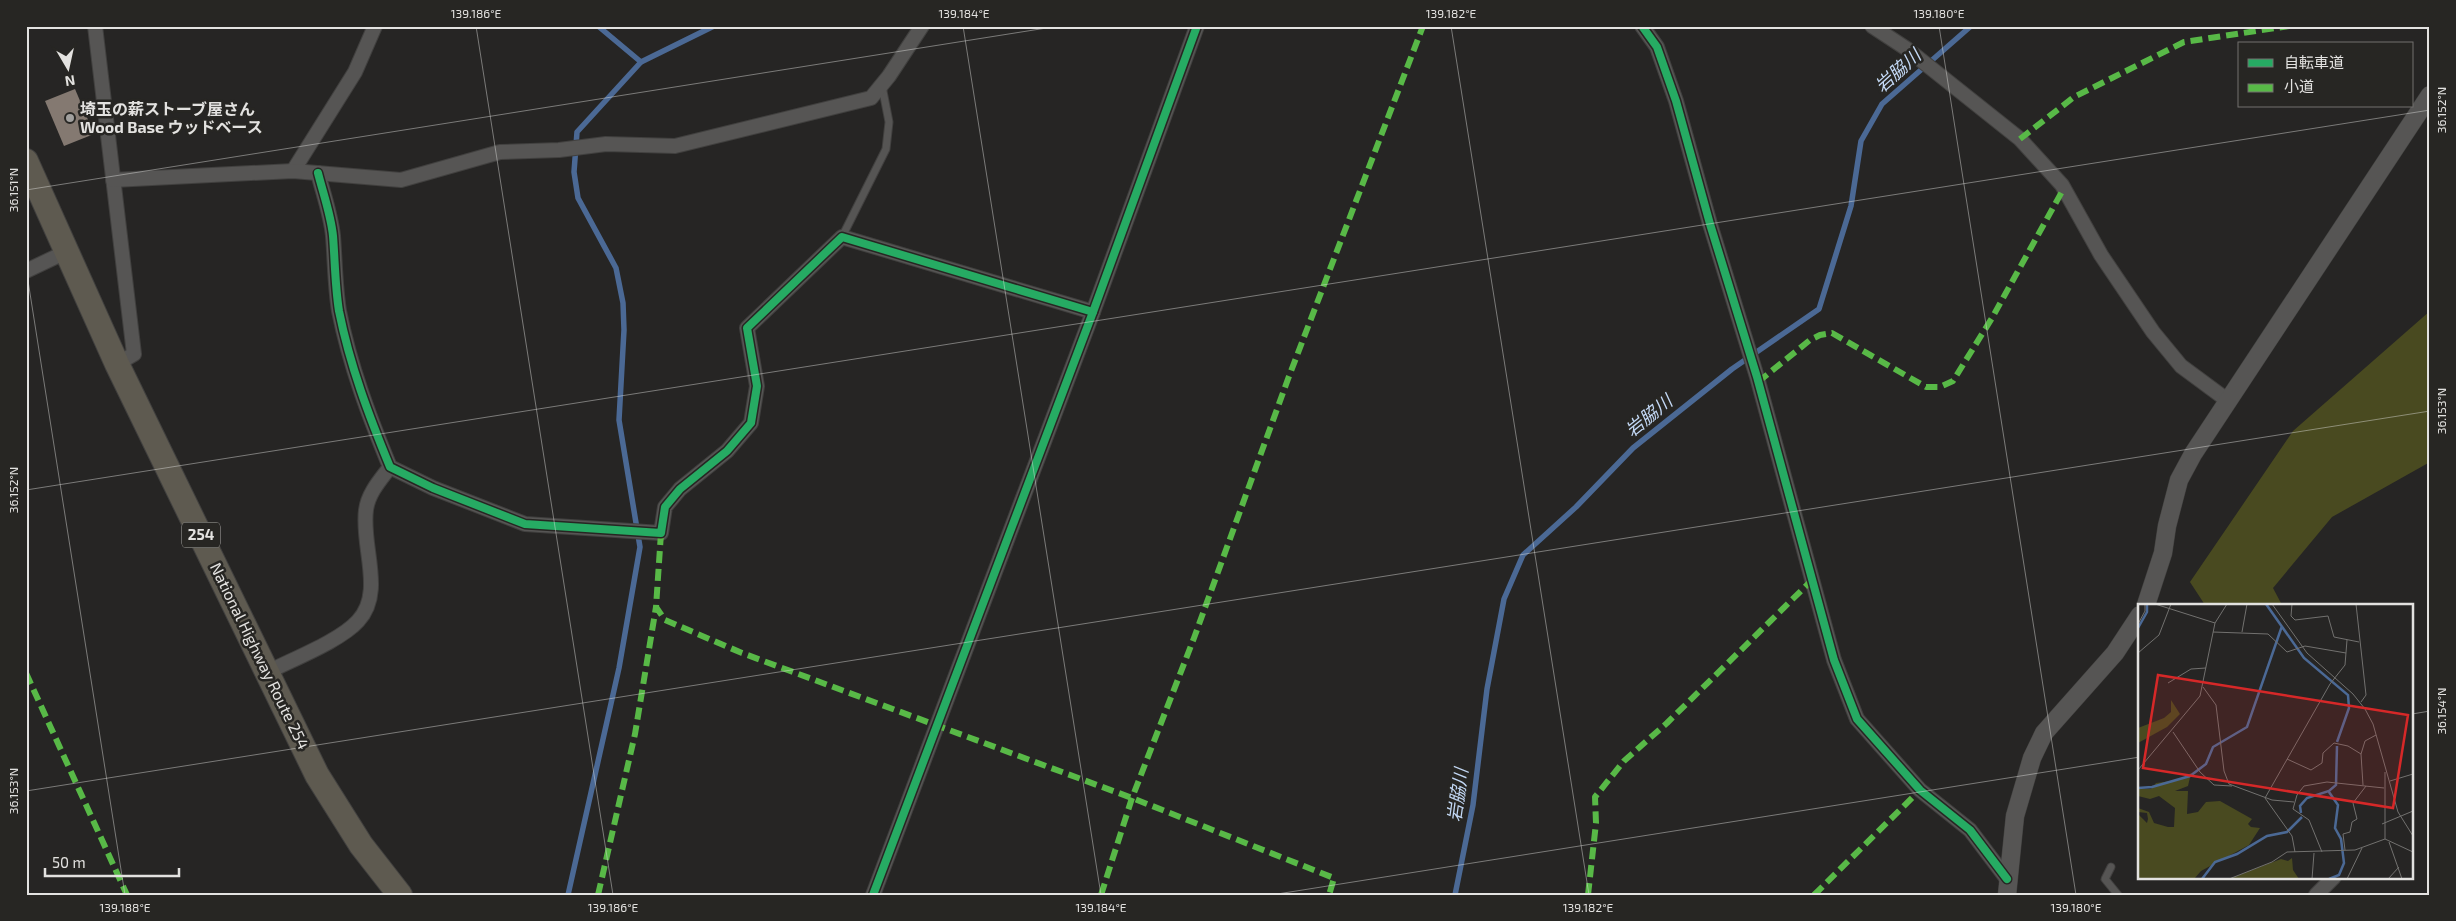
<svg xmlns="http://www.w3.org/2000/svg" width="2456" height="921" font-family="'Exo 2','Noto Sans JP',sans-serif">
  <rect width="100%" height="100%" fill="#262524"/>
  <path fill="#494a20" d="M2430,311V462L2332,517L2273,588L2282,605H2205L2190,582L2293,431Z"/>
  <g fill="none" stroke-linecap="round" stroke-linejoin="round">
    <g stroke="#4b6995" stroke-width="5.5">
      <path d="M598,26L641,62"/>
      <path d="M568,895L619,668L640,547L619,420L624,330L623,303L616,268L578,198L574,172L577,132L641,62L714,26"/>
      <path d="M1455,895L1473,805L1487,689L1504,599L1523,555L1576,507L1633,448L1732,369L1819,309L1851,206L1861,141L1882,104L1971,26"/>
    </g>
  </g>
  <path fill="#847971" d="M75,89L94,134L64,146L45,101Z"/>
  <g fill="none" stroke-linecap="round" stroke-linejoin="round">
    <g stroke="#41403f" stroke-width="9">
      <g id="service">
        <path d="M842,237L886,149L889,122L882,86"/>
        <path d="M2111,867L2105,879L2118,895"/>
      </g>
    </g>
    <g stroke="#41403f" stroke-width="16">
      <g id="minor">
        <path d="M95,26L134,354L117,364"/>
        <path d="M1642,26L1657,47L1676,101L1710,224L1757,377L1834,660L1857,719L1920,790L1970,830L2007,879"/>
        <path d="M1872,26L1907,49L2020,139L2062,185L2101,255L2153,332L2181,366L2227,400"/>
        <path d="M293,171L355,72L375,26"/>
        <path d="M318,173C323,193 331,215 333,236C335,261 335,286 339,311C350,366 369,416 390,467L433,488L525,524L661,533L665,507L680,489L727,451L751,423L757,386L747,328L842,237L1093,312"/>
        <path d="M113,180L293,171L401,180L500,152L559,150L606,144L675,146L871,98L889,76L922,26"/>
        <path d="M26,271L68,251"/>
        <path d="M268,672C293,659 340,641 358,621C385,592 361,547 366,510C368,493 381,479 390,467"/>
        <path d="M873,895L1093,312L1197,26"/>
        <path d="M2316,895L2334,877"/>
      </g>
    </g>
    <g stroke="#41403f" stroke-width="19">
      <g id="tertiary">
        <path d="M2146,605L2163,553L2167,526L2179,480L2193,454L2430,95"/>
        <path d="M2007,895L2015,816L2032,758L2044,733L2115,653L2140,615"/>
      </g>
    </g>
    <g stroke="#41403f" stroke-width="26">
      <path id="trunk" d="M26,161L117,364L317,775L361,845L400,895"/>
    </g>
    <use href="#service" stroke="#565554" stroke-width="7"/>
    <use href="#minor" stroke="#565554" stroke-width="14"/>
    <use href="#tertiary" stroke="#565554" stroke-width="18"/>
    <use href="#trunk" stroke="#5e5a50" stroke-width="24"/>
    <g stroke="#58b947" stroke-width="6" stroke-dasharray="12 6" stroke-linecap="butt">
      <path d="M2020,139L2074,97L2184,42L2289,26"/>
      <path d="M1758,382L1810,340L1820,335L1832,333L1926,387H1940L1953,381L1992,318L2064,188"/>
      <path d="M661,533L656,607L665,620L742,653L1132,798L1334,878L1329,895"/>
      <path d="M26,673L127,895"/>
      <path d="M598,895L635,734L656,607"/>
      <path d="M1101,895L1132,798L1194,638L1288,379L1423,26"/>
      <path d="M1588,895L1596,823L1595,797L1624,761L1667,723L1812,580"/>
      <path d="M1814,895L1920,790"/>
    </g>
    <g stroke="#272623" stroke-width="11">
      <g id="cycleway">
        <path d="M1642,26L1657,47L1676,101L1710,224L1757,377L1834,660L1857,719L1920,790L1970,830L2007,879"/>
        <path d="M318,173C323,193 331,215 333,236C335,261 335,286 339,311C350,366 369,416 390,467L433,488L525,524L661,533L665,507L680,489L727,451L751,423L757,386L747,328L842,237L1093,312"/>
        <path d="M873,895L1093,312L1197,26"/>
      </g>
    </g>
    <use href="#cycleway" stroke="#26ab63" stroke-width="8"/>
  </g>
  <path fill="none" stroke="#e3e2e0" stroke-width="1" stroke-opacity="0.45" d="M476,26L613,895M963,26L1101,895M1451,26L1589,895M1939,26L2076,895M2427,26L2430,46M26,190L1059,26M26,268L125,895M26,490L2430,110M2412,714L2430,711M26,791L2430,411M1271,895L2140,757"/>
  <circle fill="#a1a09e" stroke="#272623" stroke-width="2" cx="70" cy="118" r="5"/>
  <g text-anchor="middle" stroke-width="5" stroke-linejoin="round" paint-order="stroke">
    <rect fill="#272623" stroke="#abaaa7" stroke-width="1" x="182" y="522.5" width="38" height="25" rx="4"/>
    <g font-size="15" font-weight="bold" fill="#e3e2e0">
      <text x="201" y="540">254</text>
    </g>
    <g font-size="16" font-weight="bold" fill="#e3e2e0" stroke="#272623" text-anchor="start">
      <text x="80" y="115">埼玉の薪ストーブ屋さん<tspan x="80" dy="18">Wood Base ウッドベース</tspan></text>
    </g>
    <g font-size="16" fill="#e3e2e0" stroke="#272623">
      <text transform="translate(260 656) rotate(64)" y="6">National Highway Route 254</text>
    </g>
    <g font-size="18" font-style="italic" fill="#c3d8f5" stroke="#272623">
      <text transform="translate(1898 71) rotate(-42)" y="6">岩脇川</text>
      <text transform="translate(1649 416) rotate(-39)" y="6">岩脇川</text>
      <text transform="translate(1458 795) rotate(-82)" y="6">岩脇川</text>
    </g>
  </g>
  <g transform="translate(2138 604)">
    <rect width="275" height="275" fill="#262524"/>
    <path d="M33,96L42,110L29,123L0,139V124L26,114L33,108ZM53,169L50,182L37,187H50L49,210L60,208L68,198L82,197L114,215L110,220L113,223L122,224L111,241L63,267L56,275H0V210L9,219L10,215L9,209L0,208V204L11,208L16,219L30,223H36L37,204L21,192L12,195L0,192V185H13L18,179L42,176ZM154,254L155,266L161,275H91L143,255L150,257Z" fill="#494a20"/>
    <path fill="none" stroke="#4b6995" stroke-width="2.5" d="M128,0L166,54L210,91L211,104L199,138M0,24L9,8V0M0,184L14,183L52,172L68,160L75,143L109,123L144,22M163,209L162,202L169,194L191,187L198,181L199,142M64,275L77,258L99,250L129,232L149,228L164,213M191,275L201,271L206,259L203,235L197,224L200,201L191,188"/>
    <path fill="none" stroke="#72716f" stroke-width="1" d="M17,0L77,19M134,0L169,49L215,90L227,105L235,120L260,208L275,232M154,0L153,12L157,16L190,12L196,33L221,38M218,0L228,91L223,98M0,20L7,7V0M75,28L130,30L149,48L167,42L208,49M104,28L109,0M0,49L21,31L33,0M30,79L53,65L68,64M65,83L78,101L86,167L91,180L134,196L156,198M35,128L62,168L76,181L94,182M223,150L227,137L238,131M149,155L173,166L184,159L185,149L196,139L210,142L223,150L225,181M0,166L62,92L77,19L89,0M247,168V235L275,248M252,177L275,170M127,194L192,80L207,61L209,36M127,194L154,232L157,248M244,220L275,207M251,238L264,275M207,246L205,230L212,228L214,218L219,215L215,199L228,182M184,248L171,216L155,205L159,191L166,182L189,178L246,184M91,275L134,258L149,248L217,246L247,235M174,275L176,249M209,275L224,244M250,275L261,263"/>
    <path fill="#d62828" fill-opacity="0.15" stroke="#d62828" stroke-width="2.5" d="M20,71L270,111L255,204L5,164Z"/>
    <rect width="275" height="275" fill="none" stroke="#e3e2e0" stroke-width="2.5"/>
  </g>
  <rect width="2456" height="921" fill="none" stroke="#272623" stroke-width="55"/>
  <rect x="2238" y="42" width="175" height="65" fill="#272623" stroke="#72716f"/>
  <rect x="2248" y="59" width="25" height="8" fill="#26ab63" stroke="#72716f"/>
  <text x="2284" y="68" font-size="15" fill="#e3e2e0">自転車道</text>
  <rect x="2248" y="84" width="25" height="8" fill="#58b947" stroke="#72716f"/>
  <text x="2284" y="92" font-size="15" fill="#e3e2e0">小道</text>
  <g transform="translate(68 68) rotate(171)" stroke="#272623" stroke-width="4" paint-order="stroke">
  <path d="M0-4L9 19L0 12L-9 19Z" fill="#e3e2e0"/>
  <text y="-8" font-size="14" font-weight="bold" text-anchor="middle" fill="#e3e2e0">N</text>
  </g>
  <path d="M45 868v8h134v-8" fill="none" stroke="#e3e2e0" stroke-width="2.5"/>
  <text x="52" y="868" font-size="15" fill="#e3e2e0" stroke="#272623" stroke-width="4" paint-order="stroke">50 m</text>
  <rect x="28" y="28" width="2400" height="866" fill="none" stroke="#e3e2e0" stroke-width="2"/>
  <g font-size="12" text-anchor="middle" fill="#e3e2e0">
    <text x="476" y="18">139.186°E</text>
    <text x="964" y="18">139.184°E</text>
    <text x="1451" y="18">139.182°E</text>
    <text x="1939" y="18">139.180°E</text>
    <text transform="translate(2442 110) rotate(-90)" y="4">36.152°N</text>
    <text transform="translate(14 190) rotate(-90)" y="4">36.151°N</text>
    <text transform="translate(2442 411) rotate(-90)" y="4">36.153°N</text>
    <text transform="translate(14 490) rotate(-90)" y="4">36.152°N</text>
    <text transform="translate(2442 711) rotate(-90)" y="4">36.154°N</text>
    <text transform="translate(14 791) rotate(-90)" y="4">36.153°N</text>
    <text x="125" y="912">139.188°E</text>
    <text x="613" y="912">139.186°E</text>
    <text x="1101" y="912">139.184°E</text>
    <text x="1588" y="912">139.182°E</text>
    <text x="2076" y="912">139.180°E</text>
  </g>
</svg>
